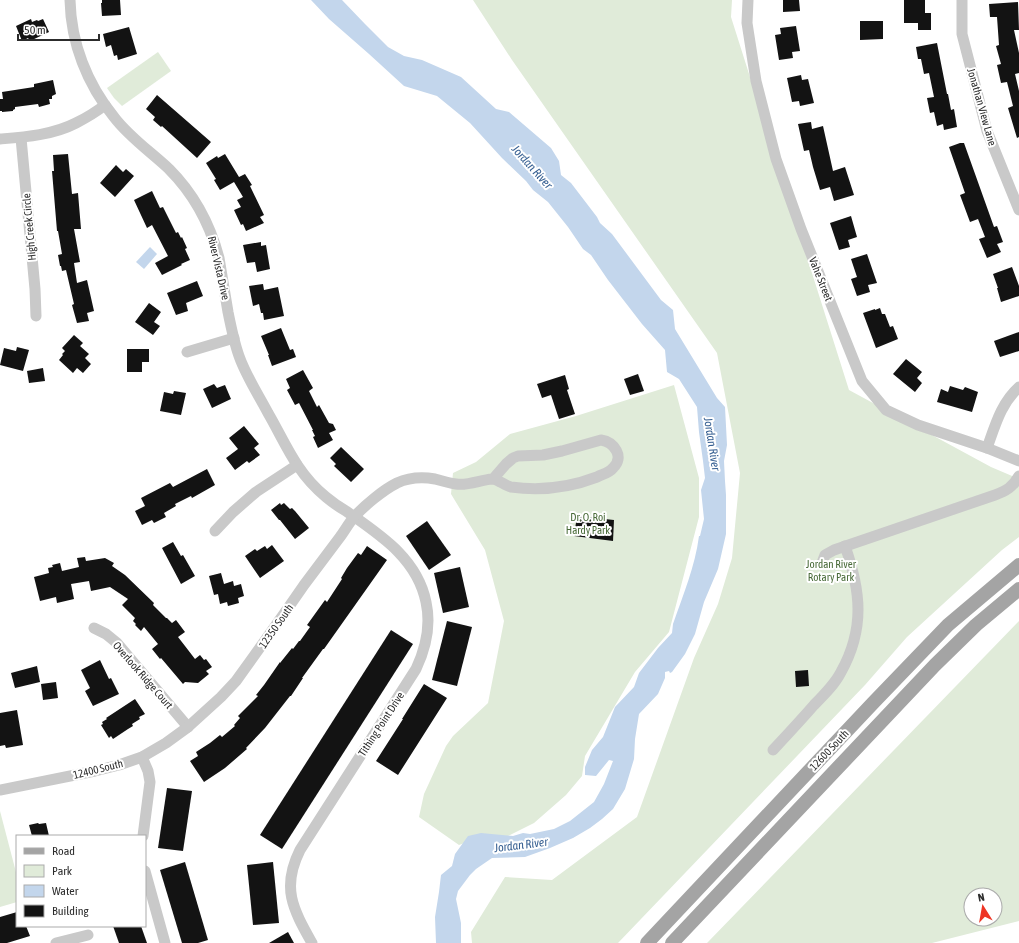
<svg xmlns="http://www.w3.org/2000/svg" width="1019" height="943" font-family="'Asap Condensed',sans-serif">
  <rect width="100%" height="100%" fill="#fff"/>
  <g fill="#e0ebd9" fill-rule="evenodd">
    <path d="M473,0H732L731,17L849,390L991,467L1019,479V537L1002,550L907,637L865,685L618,943H472L471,932L505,877L552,880L637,817L694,658L718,604L732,558L740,473L717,353L512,60Z"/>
    <path d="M158,52L171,71L122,106L114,98L107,88Z"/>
    <path d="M674,385L699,478V517L669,632L635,672L585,756L582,776L566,795L534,823L500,840L483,836L459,845L419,817L424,794L446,746L453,736L488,703L504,621L485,550L451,494L453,473L476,462L510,434L576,416Z"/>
    <path d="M1019,621V921L932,943H707ZM971,895H995V919H971Z"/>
    <path d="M0,811L17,876V902L0,907Z"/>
  </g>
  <g fill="#c3d6ec">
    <path d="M311,0H342L365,24L388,47L404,56L422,60L461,77L496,109L509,112L551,148L559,161L561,175L571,183L597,217L600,223L612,234L661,300L673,310L675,329L717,398L725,407L727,445L724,461L725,481L726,495V534L718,569L704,602L695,634L685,654L672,672L670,673L669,671L665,672V678L658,694L639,714L635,739L634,759L625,789L613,809L602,819L590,828L573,838L550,848L525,857L492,858L476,869L470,875L458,891L456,899L461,923V943H436L435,917L439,892L441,875L452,866L455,854L468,836L481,833L513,836L523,833L530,834L554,829L570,821L594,802L604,784L613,761L609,760L596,776L585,775V767L592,750L603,737L615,707L634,687L639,673L658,648L672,633L673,624C683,595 695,567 699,536H700L704,519L701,490L705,478L703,461L699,432L697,407L679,379L667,372L665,350L642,324L608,280L591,255L583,249L568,227L548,202L533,190L526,181L502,158L470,123L437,96L404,86L369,54L329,19Z"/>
    <path d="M150,247L157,254L144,269L136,262Z"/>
  </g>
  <g fill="#131313">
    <path d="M102,0H120L121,15L102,16L101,3H102Z"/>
    <path d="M783,0H799L800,11L783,12Z"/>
    <path d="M904,0H925V13H931V30H918V23H904Z"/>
    <path d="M1018,2L1019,30H1014L1019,53V73L1015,74L1019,91V137L1017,138L1008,108L1013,106L1007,82L1001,83L997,65L1001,64L996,46L999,45L997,17H990L989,4Z"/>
    <path d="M31,19L32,22L37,20L38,21L43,19L49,32L30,41L28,38L22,41L16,26Z"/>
    <path d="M860,21H883V39L860,40Z"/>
    <path d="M796,26L800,51L792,52L793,58L779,60L775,35L781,34L780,28Z"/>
    <path d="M129,27L137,54L118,60L117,55L114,56L111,45L106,47L103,34Z"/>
    <path d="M937,43L947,94H948L951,110L954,109L957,127L944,130L943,124L937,126L934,112L930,113L927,98L934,97L929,73L924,74L921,59H918L916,47Z"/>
    <path d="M801,75L802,80L808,79L814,103L800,106L799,101L792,102L787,78Z"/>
    <path d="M53,80L56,94L52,96V99H49L50,104L39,107L38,104L15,107V109L13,110V111L2,112V111H0V99H3L2,92L34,87V84Z"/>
    <path d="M157,95L211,142L197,158L162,126L161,127L153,120L155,117L146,109Z"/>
    <path d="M811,122L812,129L823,126L833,171L845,167L854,195L834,201L830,187L820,190L813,167L809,150L804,151L798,124Z"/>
    <path d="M960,143H964L994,227L997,226L1003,242L997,244L1001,252L987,258L979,239L985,237L978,219L970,222L960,195L965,193L949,147Z"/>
    <path d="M68,154L72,194L78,193L81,229H74L80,262L74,263L77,283L87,280L94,311L87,313L89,321L77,323L72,305L74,304L66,270L62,271L61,266H60L58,255L62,254L58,231H57L52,171H54L53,155Z"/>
    <path d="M225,154L239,177L245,174L252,185L250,186L264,215L260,217L264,223L246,231L243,224L241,225L234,210L241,207L237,200L243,197L234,182L220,190L214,180L216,179L206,163L217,156L218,158Z"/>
    <path d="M116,165L123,172L126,169L134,176L115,197L100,183Z"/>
    <path d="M152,191L160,208L163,207L176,233L178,232L181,238L182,237L187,248L185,249L190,260L181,264L182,265L162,275L155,263L168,256L152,225L147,228L134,200Z"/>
    <path d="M851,216L857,237L848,240L850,247L839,250L830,223Z"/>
    <path d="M261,242V246L266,245L270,269L257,272L255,262L247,263L243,245Z"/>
    <path d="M867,254L877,283L868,285L870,292L857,296L851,279L857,277L851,259Z"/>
    <path d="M1012,267L1019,286V296L1001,302L997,288H998L993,274Z"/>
    <path d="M197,281L203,296L186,303L188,311L176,315L167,293Z"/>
    <path d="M263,284L264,290L278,287L284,316L264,320L263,313H261L259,304L253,306L249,286Z"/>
    <path d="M149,303L161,312L154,322L160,326L153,335L135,322Z"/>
    <path d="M880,308L882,314H885L890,327L893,326L898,339L876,348L863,313L875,309V310Z"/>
    <path d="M281,328L290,350L293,349L296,357L272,366L268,355H269L261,336Z"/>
    <path d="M1019,332V351L1000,357L994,341Z"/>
    <path d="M74,335L83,343L80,346L89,354L85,358L91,364L83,373L77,368L73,373L59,360L63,355L62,354L65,351L62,348Z"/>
    <path d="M17,347L29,350L23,371L0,365L4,348L16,351Z"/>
    <path d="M127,349H149V362H142V372H127Z"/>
    <path d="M906,359L922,372L917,378L922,383L915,392L893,374Z"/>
    <path d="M43,368L45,381L29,383L27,371Z"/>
    <path d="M303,370L313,388L309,391L317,407L319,405L329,423L333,424L336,430L329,433L333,440L318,448L313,437L315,436L312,430H313L299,403L295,405L287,390L290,388L286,379Z"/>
    <path d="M638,374L644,391L630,395L624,379Z"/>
    <path d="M565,375L569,389L567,390L575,414L559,419L551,395L542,398L537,384Z"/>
    <path d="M214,384L217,388L225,385L231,399L212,408L203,389Z"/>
    <path d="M950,386L963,390L965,387L978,392L972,412L937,402L941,389L948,392Z"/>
    <path d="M174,391L186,393L181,415L160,411L164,392L173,394Z"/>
    <path d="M244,426L259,444L254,448L260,455L249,463L247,461L235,470L226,458L238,449L229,438Z"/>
    <path d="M341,447L364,469L351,482L334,466L336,464L330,458Z"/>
    <path d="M207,469L215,485L192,498L191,496L175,504L176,506L164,513L166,517L154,523L152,520L142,525L135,511L145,506L141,498L170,483L173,487Z"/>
    <path d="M280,503L281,505L284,503L290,509L292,508L295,511L309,528L295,539L280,520H279L271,510Z"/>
    <path d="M577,516L614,520L613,541L574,536Z"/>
    <path d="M427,521L451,555L429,570L406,536Z"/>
    <path d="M173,542L181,556L183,555L195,576L181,584L162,548Z"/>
    <path d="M272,545L284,561L260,578L245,556L255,549L257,551L265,546L267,549Z"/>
    <path d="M367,546L387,560L324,649H323L302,678H303L291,696H290L265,728L246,748L247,749L225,768L204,782L190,761L198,756L196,752L210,743L220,735L222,737L235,726L234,725L240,718L238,716L258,696L256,695L264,685L280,662V663L292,648L293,649L299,641H300L310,627L307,625L325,600L327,602L342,579L341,578L347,568L358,553L361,555Z"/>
    <path d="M85,557L86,561L105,558L114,563L112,566L125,575L154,603L153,605L166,618H167L172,623L176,620L185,632L178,637L185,646L195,659L200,655L204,660L206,659L212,667L206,671L209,674L198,683L185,682L183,684L161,658L160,659L152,649L158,644L144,627L141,631L135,625L136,624L133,621L135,618L122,605L128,599L110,587L91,591L89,581L71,584L74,599L57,603L56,597L40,601L34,577L49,573L48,568L53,567L52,565L60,563L62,571L79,567L77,558Z"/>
    <path d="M460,567L469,607L443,613L434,573Z"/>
    <path d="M221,573L224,584L233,581L234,586L241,584L244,596L238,598L239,603L228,606L227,602L220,604L218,594L214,595L209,576Z"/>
    <path d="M447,621L472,627L457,686L432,680Z"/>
    <path d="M391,630L413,644L282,849L260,835Z"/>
    <path d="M100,660L109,679L111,678L119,694L93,706L85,691L90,688L81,670Z"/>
    <path d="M37,666L40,682L15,688L11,673Z"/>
    <path d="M808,670L809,686L796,687L795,671Z"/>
    <path d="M56,682L58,698L43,700L41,684Z"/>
    <path d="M424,684L447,698L398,775L376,761L403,719H402Z"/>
    <path d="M135,699L145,714L139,717L140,719L132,724L133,726L128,729L113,739L111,736L109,738L101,725L103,724L102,722L107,719L106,718Z"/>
    <path d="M17,710L23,745L6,748L5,745L0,746V713Z"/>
    <path d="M167,788L192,791L183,851L158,848Z"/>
    <path d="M38,823L39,824L46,823L49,836H32L29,825Z"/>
    <path d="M185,862L208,940L198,943H182L160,870Z"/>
    <path d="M273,862L279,923L253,925L247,865Z"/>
    <path d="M17,912V926H26L30,936L7,943H0V917Z"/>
    <path d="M113,926H141L147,943H119Z"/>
    <path d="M288,932L294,943H269Z"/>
  </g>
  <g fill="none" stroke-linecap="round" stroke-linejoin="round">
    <g stroke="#c9c9c9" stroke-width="11">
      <path d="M70,0C71,43 87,84 114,117C129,137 151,152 169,169C194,194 210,224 219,258C222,276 225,294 228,312C231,327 234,342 239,356C246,376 258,394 268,413C278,430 287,450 298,466C306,478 315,488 326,497C332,502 339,507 346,511C380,535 417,558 426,602C431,625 426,648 416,669L300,850C281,888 293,909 312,943"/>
      <path d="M748,0L747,23L756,81L776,159L801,229L862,381L886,410L918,425L987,448L1019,461"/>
      <path d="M962,0V34L987,131L1019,210"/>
      <path d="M21,138L35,289L36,316"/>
      <path d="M0,139C25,137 53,135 76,123C86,118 96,112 105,105"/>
      <path d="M187,352L234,338"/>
      <path d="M987,448C995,426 1001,403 1019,387"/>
      <path d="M215,531L233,512L256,492L297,465"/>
      <path d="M822,563L825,555L834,550L995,495C1006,491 1013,487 1019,476"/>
      <path d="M94,628L106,634L117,643L188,727"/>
      <path d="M773,750C787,735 801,720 814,705C824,695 835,684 841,672C865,629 861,591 845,546"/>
      <path d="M142,757L148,771L150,782L143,836"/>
      <path d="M0,790L95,771L119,765L142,757L166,743L188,727L221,697L236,681C259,649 282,617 304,585C316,569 328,553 340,537C345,530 349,523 354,517C364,506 383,490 397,483C408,478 423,477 435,479C442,481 449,483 456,484C468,486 480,480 492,479C498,479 505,486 511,487C540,491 571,487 597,477C603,474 609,473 613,468C625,457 614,442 601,440L562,451L543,455L518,456L513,458L506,464L493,479"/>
      <path d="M145,871L165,943"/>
      <path d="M56,943L88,935"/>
    </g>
    <g stroke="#a4a4a4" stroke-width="14">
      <path d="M647,943L873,703L948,625L1019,565"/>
      <path d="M672,943L935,665L976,625L1019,589"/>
    </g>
  </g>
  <g text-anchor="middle" stroke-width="4" stroke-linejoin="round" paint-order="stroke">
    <g font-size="11" fill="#2c2c2c" stroke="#fff">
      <text transform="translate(982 107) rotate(74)" y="4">Jonathan View Lane</text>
      <text transform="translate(29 227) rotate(-95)" y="4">High Creek Circle</text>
      <text transform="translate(219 268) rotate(77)" y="4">River Vista Drive</text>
      <text transform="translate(821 279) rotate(68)" y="4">Vahe Street</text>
      <text transform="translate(276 626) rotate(-55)" y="4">12350 South</text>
      <text transform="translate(143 675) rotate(49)" y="4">Overlook Ridge Court</text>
      <text transform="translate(381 724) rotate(-57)" y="4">Tithing Point Drive</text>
      <text transform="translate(829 750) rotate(-47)" y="4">12600 South</text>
      <text transform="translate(98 769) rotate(-14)" y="4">12400 South</text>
    </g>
    <g font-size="11" fill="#486a38" stroke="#fff">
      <text x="588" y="521">Dr. O. Roi<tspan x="588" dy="13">Hardy Park</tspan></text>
      <text x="831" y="568">Jordan River<tspan x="831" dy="13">Rotary Park</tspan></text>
    </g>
    <g font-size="12" font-style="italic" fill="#376092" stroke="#fff">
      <text transform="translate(532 167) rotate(48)" y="4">Jordan River</text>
      <text transform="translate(712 444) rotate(81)" y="4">Jordan River</text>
      <text transform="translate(521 845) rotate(-7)" y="4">Jordan River</text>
    </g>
  </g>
  <rect x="16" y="835" width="130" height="92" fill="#ffffff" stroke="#ababab"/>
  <rect x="24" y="848" width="20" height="6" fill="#a4a4a4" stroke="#ababab"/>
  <text x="52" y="855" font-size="12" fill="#2c2c2c">Road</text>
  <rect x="24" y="865" width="20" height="12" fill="#e0ebd9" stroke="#ababab"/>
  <text x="52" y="875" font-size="12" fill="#2c2c2c">Park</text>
  <rect x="24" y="885" width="20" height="12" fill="#c3d6ec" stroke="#ababab"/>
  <text x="52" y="895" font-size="12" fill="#2c2c2c">Water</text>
  <rect x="24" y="905" width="20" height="12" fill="#131313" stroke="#ababab"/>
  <text x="52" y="915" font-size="12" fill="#2c2c2c">Building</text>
  <g transform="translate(983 907) rotate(349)"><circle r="19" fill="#ffffff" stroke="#ababab"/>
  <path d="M0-3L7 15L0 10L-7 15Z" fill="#ee3424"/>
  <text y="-6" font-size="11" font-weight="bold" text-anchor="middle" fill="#2c2c2c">N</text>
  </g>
  <path d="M18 34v6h81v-6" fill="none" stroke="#2c2c2c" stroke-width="2"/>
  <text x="24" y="34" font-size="12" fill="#2c2c2c" stroke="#ffffff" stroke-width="3" paint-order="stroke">50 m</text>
</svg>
